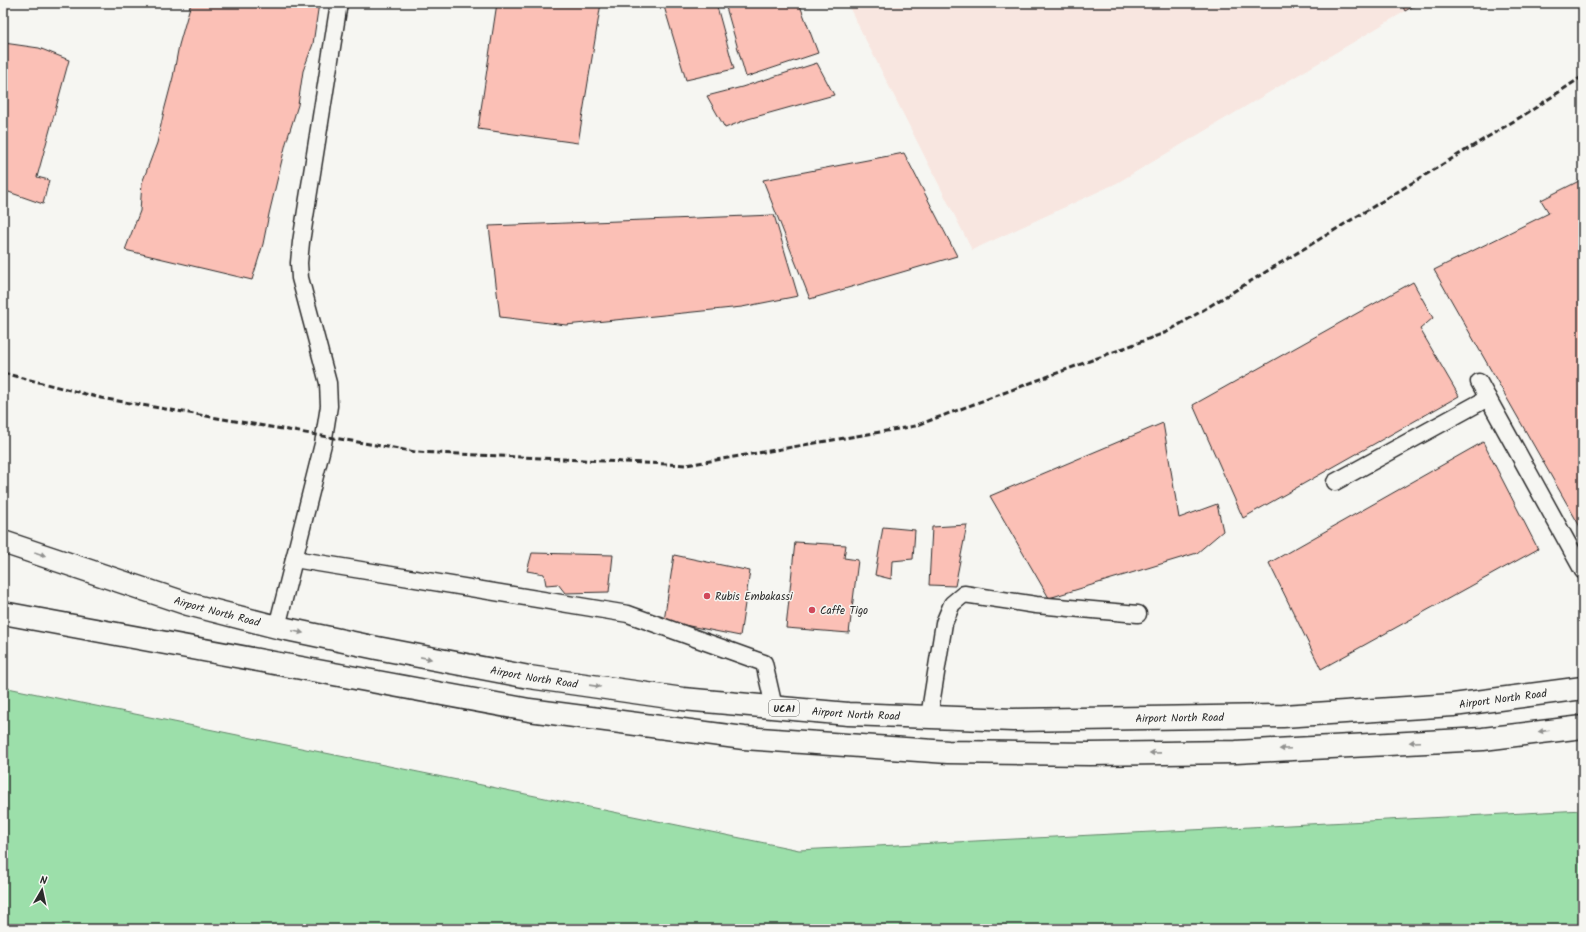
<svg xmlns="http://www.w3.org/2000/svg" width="1586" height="932" font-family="Kalam,sans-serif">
  <rect width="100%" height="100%" fill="#f6f6f2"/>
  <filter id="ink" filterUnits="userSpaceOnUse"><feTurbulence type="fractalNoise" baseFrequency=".025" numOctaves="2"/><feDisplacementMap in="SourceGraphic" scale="8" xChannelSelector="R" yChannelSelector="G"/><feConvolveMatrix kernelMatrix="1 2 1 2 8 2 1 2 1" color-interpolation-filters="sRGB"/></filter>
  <g filter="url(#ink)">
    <path fill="#f8e6e0" d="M847,3H1419L1117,183L972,250Z"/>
    <path fill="#9cdfaa" stroke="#64856a" d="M3,687L799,850L1583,810V929H3Z"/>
    <g fill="#fbc0b6" stroke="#2b2b2b">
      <path d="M191,3H319L313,44L303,71L298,105L286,143L269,214L263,244L252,280L125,250L140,211L142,183L157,143L164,111L173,77L179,45Z"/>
      <path d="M497,3H601L578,143L478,129Z"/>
      <path d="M663,3H716L734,69L686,80Z"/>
      <path d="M738,3H799L818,53L746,77L726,7Z"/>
      <path d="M1401,3H1419L1405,11Z"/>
      <path d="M4,43L39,48L69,60L37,177L49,180L43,204L3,190V47Z"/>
      <path d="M817,63L834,95L748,119L725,128L707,96L742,87Z"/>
      <path d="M904,153L957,256L810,299L763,180Z"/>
      <path d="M1583,179V532L1434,270L1549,213L1541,200Z"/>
      <path d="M774,215L798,296L742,307L566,325L500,317L489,226Z"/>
      <path d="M1413,282L1433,318L1420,329L1459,396L1243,518L1193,405Z"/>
      <path d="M1163,423L1179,518L1217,504L1223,531L1197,553L1049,598L990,496Z"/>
      <path d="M1483,442L1538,549L1321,669L1269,563Z"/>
      <path d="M967,525L955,586L929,585L932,527Z"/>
      <path d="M883,527L915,530L913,559L892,561L891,579L875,575Z"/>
      <path d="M795,542L846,545L844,558L858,560L849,633L786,628Z"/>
      <path d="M532,553L613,555L609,592L565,593L558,584L546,585L544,574L527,571Z"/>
      <path d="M674,555L750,571L740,636L664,621Z"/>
    </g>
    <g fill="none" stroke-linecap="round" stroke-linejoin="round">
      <g stroke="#2b2b2b" stroke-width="19">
        <g id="service">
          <path d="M1479,382L1583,571"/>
          <path d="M1335,482L1488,398"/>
          <path d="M294,559L628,614L764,663L774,707"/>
          <path d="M277,627L323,444L329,406L328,383L300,278L299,263L301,242L339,3"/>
          <path d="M929,717L944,623L952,604L964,594L1036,605L1138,614"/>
        </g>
      </g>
      <g stroke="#2b2b2b" stroke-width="25">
        <g id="primary">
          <path id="s1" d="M3,542L188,604L277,627L377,648L529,677L683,699L848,714L1013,720L1283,716L1453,705L1583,688"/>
          <path d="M3,613L529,710L744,738L948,752L1090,754L1236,752L1483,739L1583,727"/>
        </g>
      </g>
      <use href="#service" stroke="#f6f6f2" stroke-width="16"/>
      <use href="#primary" stroke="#f6f6f2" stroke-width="22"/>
      <path stroke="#2b2b2b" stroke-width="3" stroke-dasharray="6 3" stroke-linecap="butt" d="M3,373L101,398L416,452L687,465L915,426L1167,332L1532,110L1583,76"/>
    </g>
    <defs><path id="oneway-solid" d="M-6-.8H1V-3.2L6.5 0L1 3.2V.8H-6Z"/></defs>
    <g fill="#90908e">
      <use href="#oneway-solid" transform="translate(40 554) rotate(19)"/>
      <use href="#oneway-solid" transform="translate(298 632) rotate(12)"/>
      <use href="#oneway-solid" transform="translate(426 658) rotate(11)"/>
      <use href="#oneway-solid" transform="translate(595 686) rotate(8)"/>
      <use href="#oneway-solid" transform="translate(1544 731) rotate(173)"/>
      <use href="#oneway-solid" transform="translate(1415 742) rotate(177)"/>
      <use href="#oneway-solid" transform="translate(1285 749) rotate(177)"/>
      <use href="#oneway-solid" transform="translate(1155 753) rotate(179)"/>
    </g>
  </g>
  <g fill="#d1495b" stroke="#f6f6f2" stroke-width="1.5">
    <circle cx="707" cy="596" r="4"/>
    <circle cx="812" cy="610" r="4"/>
  </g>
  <g text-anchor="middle" stroke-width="3" stroke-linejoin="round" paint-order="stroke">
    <rect fill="#f6f6f2" stroke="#686867" stroke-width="1" x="769" y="700" width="30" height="16" rx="3"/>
    <g font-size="10" font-weight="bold" fill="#2b2b2b">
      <text x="784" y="712">UCA1</text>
    </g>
    <g font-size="11" fill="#2b2b2b" stroke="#f6f6f2" text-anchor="start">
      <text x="715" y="600">Rubis Embakassi</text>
      <text x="820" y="614">Caffe Tigo</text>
    </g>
    <g font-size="11" fill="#2b2b2b" stroke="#f6f6f2">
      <text dy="4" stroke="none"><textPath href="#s1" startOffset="225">Airport North Road</textPath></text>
      <text dy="4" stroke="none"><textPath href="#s1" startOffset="549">Airport North Road</textPath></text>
      <text dy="4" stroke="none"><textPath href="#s1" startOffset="1521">Airport North Road</textPath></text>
      <text dy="4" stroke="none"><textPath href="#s1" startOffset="873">Airport North Road</textPath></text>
      <text dy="4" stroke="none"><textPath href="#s1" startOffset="1197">Airport North Road</textPath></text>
    </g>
  </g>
  <rect width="1586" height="932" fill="none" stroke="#f6f6f2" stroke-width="16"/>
  <rect x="8" y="8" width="1570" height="916" fill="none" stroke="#2b2b2b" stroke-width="1.5" filter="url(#ink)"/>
  <g transform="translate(42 890) rotate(9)" stroke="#f6f6f2" stroke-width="3" paint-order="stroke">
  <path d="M0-3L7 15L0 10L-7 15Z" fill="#2b2b2b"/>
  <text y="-6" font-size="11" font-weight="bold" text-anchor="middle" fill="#2b2b2b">N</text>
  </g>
</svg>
